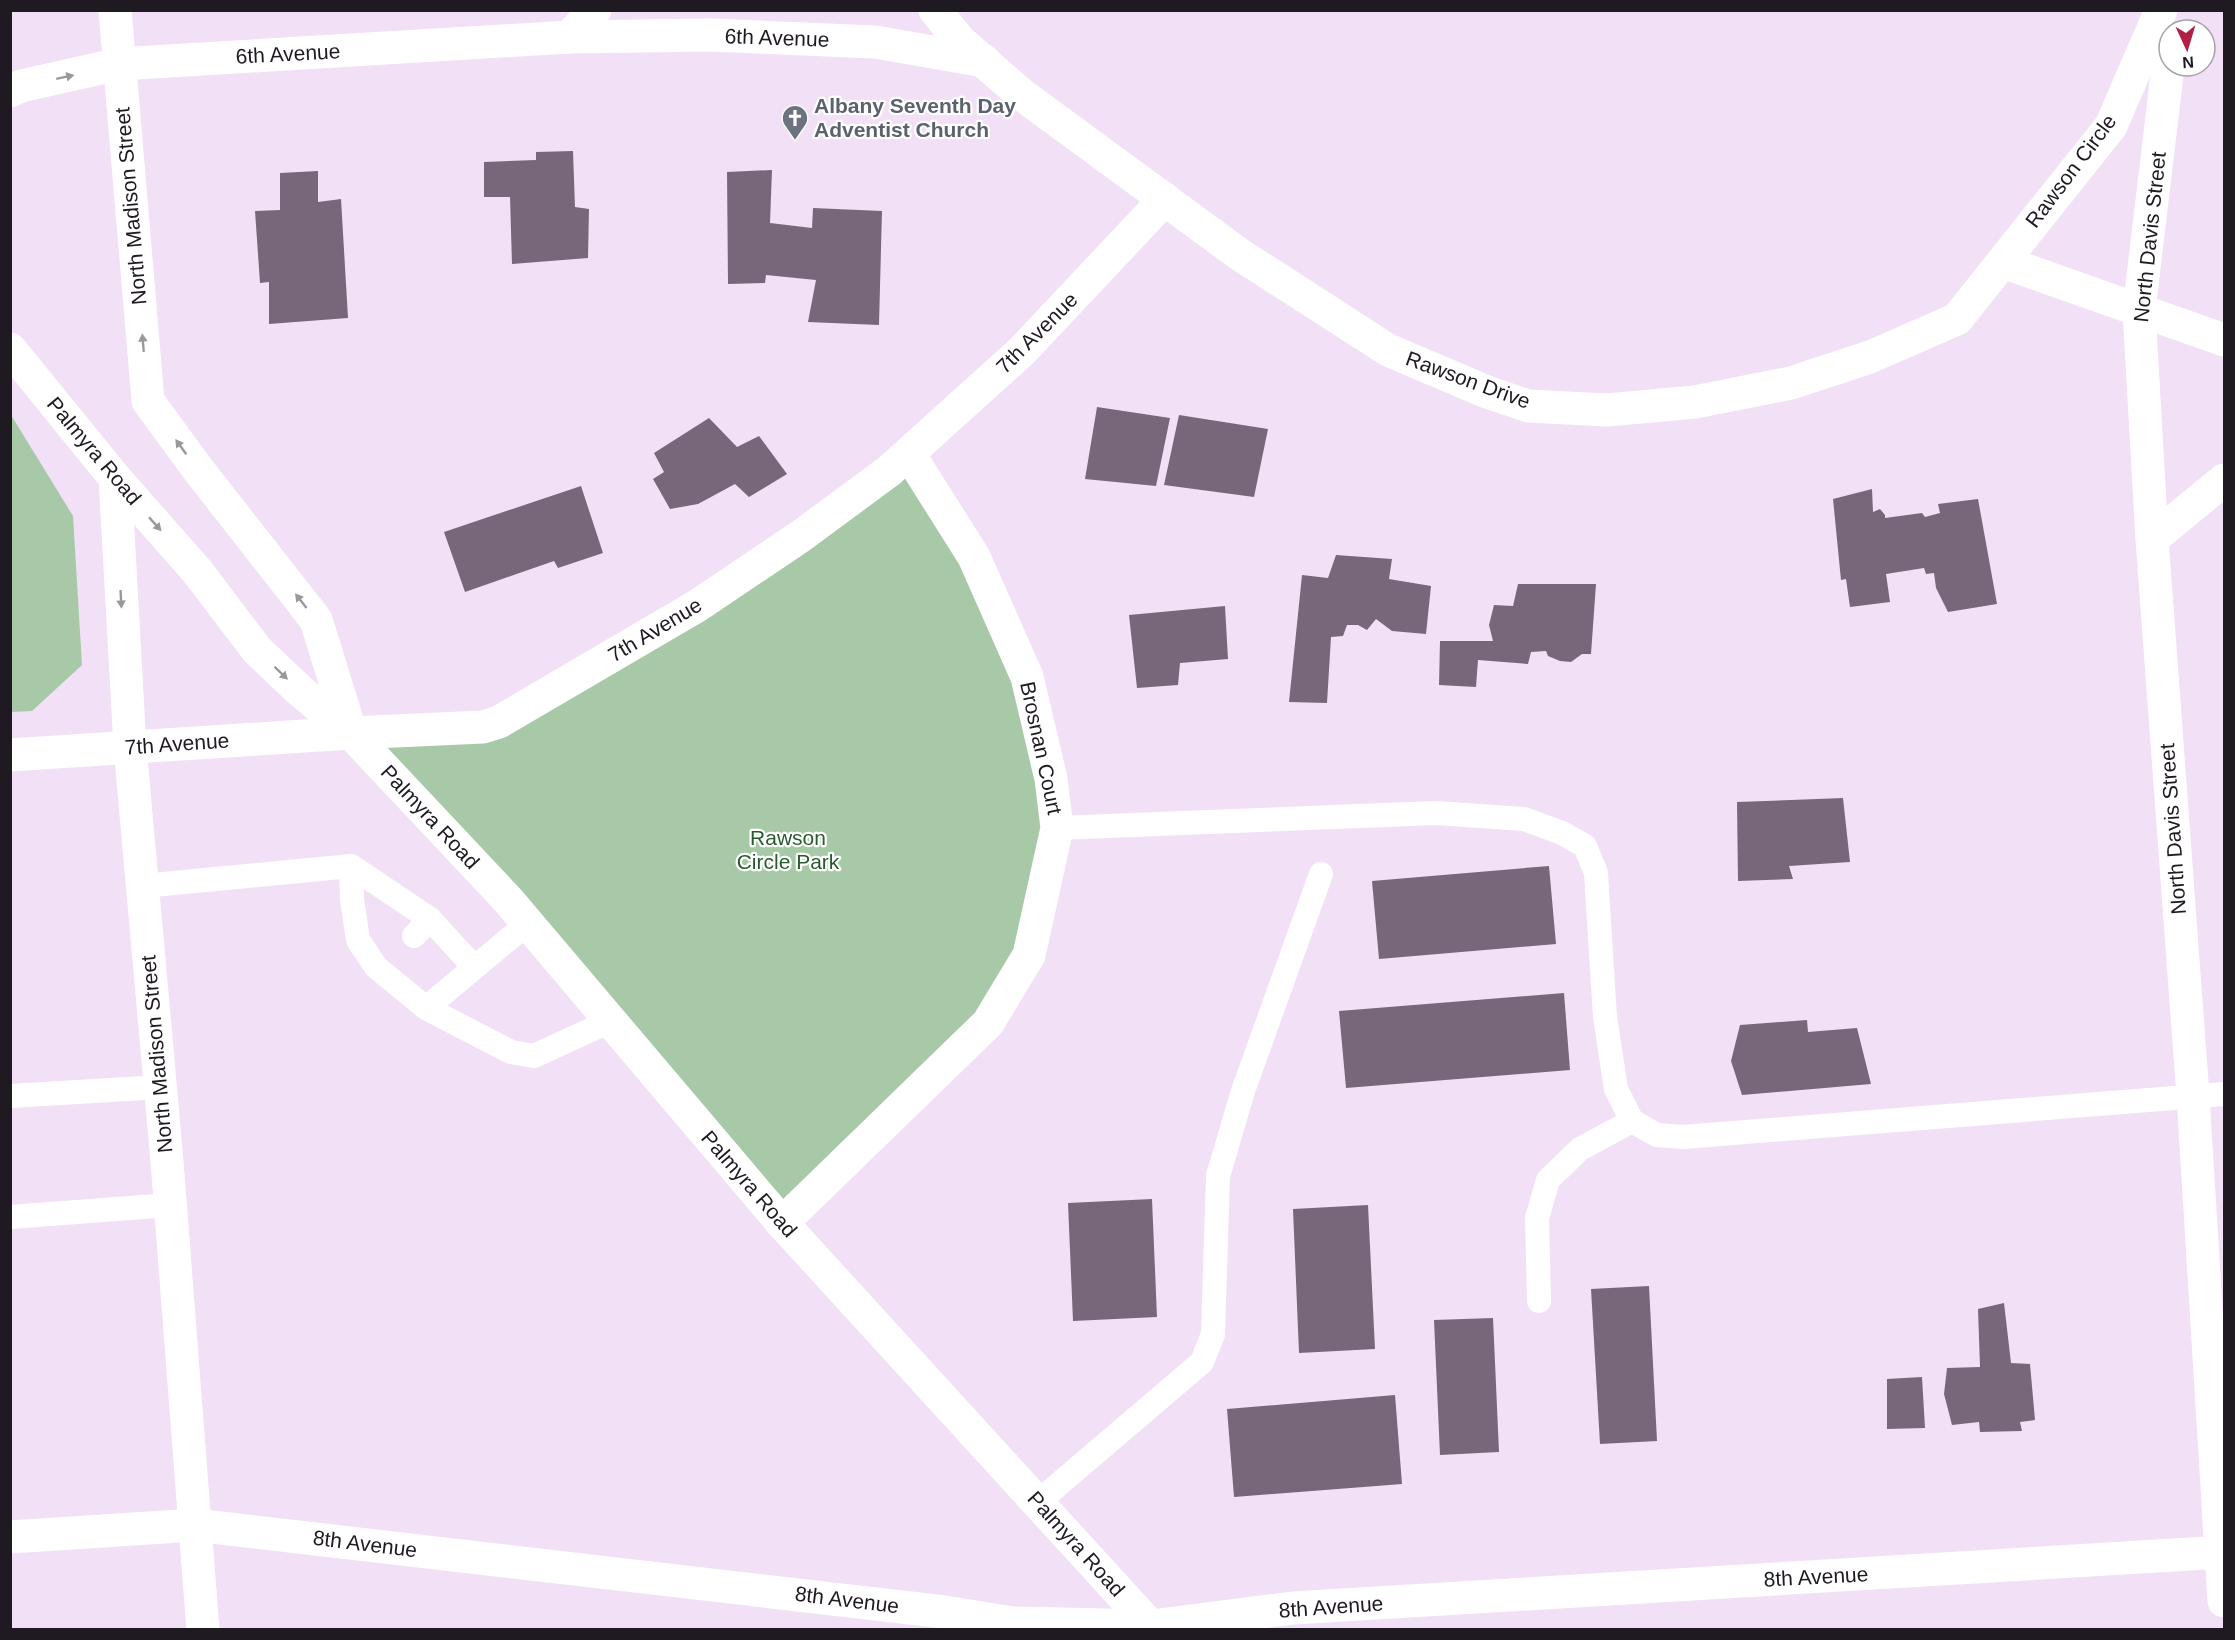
<svg xmlns="http://www.w3.org/2000/svg" width="2235" height="1640" font-family="Arial,sans-serif">
  <rect width="100%" height="100%" fill="#f2e0f6"/>
  <g fill="#a7c9a7">
    <path d="M11,415L73,516L82,665L32,711L11,712Z"/>
    <path d="M908,459L1022,678L1047,849L1023,949L981,1016L782,1216L358,742L483,731Z"/>
  </g>
  <g fill="#78677b">
    <path d="M573,151L575,207L589,209L588,258L512,264L510,197H484V162L536,160V152Z"/>
    <path d="M772,170L770,223L812,228L813,208L882,211L879,325L808,322L816,280L766,275L765,283L728,284L727,172Z"/>
    <path d="M318,171V202L341,199L348,318L269,324V282L260,283L255,211L280,210V173Z"/>
    <path d="M1097,407L1170,418L1156,486L1085,479Z"/>
    <path d="M1179,415L1268,429L1254,497L1164,485Z"/>
    <path d="M709,418L737,447L759,436L787,474L749,497L735,484L698,504L670,509L653,479L664,472L654,453Z"/>
    <path d="M581,486L603,553L558,568L554,561L465,592L444,532Z"/>
    <path d="M1872,489L1873,512L1880,509L1885,515V518L1922,513L1925,517L1940,513L1938,504L1978,499L1997,604L1948,612L1936,588L1934,573L1926,574L1924,568L1886,574L1890,602L1850,607L1846,579L1841,580L1833,499Z"/>
    <path d="M1336,555L1392,559L1389,579L1431,586L1426,634L1392,631L1376,619L1367,630L1358,625H1347L1343,636L1331,637L1327,703L1289,702L1302,575L1328,578Z"/>
    <path d="M1518,584H1596L1591,654H1582L1571,662L1560,661L1548,656L1546,651L1531,652L1528,664L1478,660L1476,687L1439,685L1440,641H1493L1489,625L1494,605L1513,606Z"/>
    <path d="M1225,606L1228,659L1180,663L1178,685L1137,688L1129,615Z"/>
    <path d="M1843,798L1850,862L1789,866L1793,879L1738,881L1737,802Z"/>
    <path d="M1549,866L1556,944L1379,959L1372,881Z"/>
    <path d="M1564,993L1570,1070L1346,1088L1339,1011Z"/>
    <path d="M1807,1020L1808,1032L1857,1028L1871,1084L1742,1095L1731,1061L1740,1025Z"/>
    <path d="M1152,1199L1157,1317L1073,1321L1068,1203Z"/>
    <path d="M1368,1205L1375,1349L1299,1353L1293,1209Z"/>
    <path d="M1649,1286L1657,1441L1600,1444L1591,1289Z"/>
    <path d="M2004,1303L2011,1363L2030,1364L2035,1420L2020,1422L2022,1431L1980,1432L1979,1422L1952,1425L1944,1394L1947,1368L1980,1367L1978,1309Z"/>
    <path d="M1493,1318L1499,1452L1440,1455L1434,1320Z"/>
    <path d="M1922,1377L1925,1428L1887,1429V1379Z"/>
    <path d="M1395,1395L1402,1484L1234,1497L1227,1409Z"/>
  </g>
  <g fill="none" stroke-linecap="round" stroke-linejoin="round">
    <g stroke="#fff" stroke-width="24">
      <path d="M1057,828L1436,813L1524,819L1562,833L1585,846L1596,873L1605,1017L1616,1089L1632,1121L1657,1135L1683,1137L2224,1094"/>
      <path d="M351,866L430,919L474,967"/>
      <path d="M143,886L351,866L352,899L358,940L376,967L426,1008L511,1052L534,1056L610,1021"/>
      <path d="M414,936L430,919"/>
      <path d="M426,1008L528,923"/>
      <path d="M10,1096L161,1087"/>
      <path d="M10,1217L170,1205"/>
      <path d="M1539,1301L1537,1218L1548,1180L1580,1149L1632,1121"/>
      <path d="M1038,1502L1202,1362L1213,1334L1218,1176L1243,1091L1321,874"/>
    </g>
    <g stroke="#fff" stroke-width="33">
      <path d="M935,10L960,41L1021,94L1239,254L1388,350L1487,392L1528,406L1607,410L1695,402L1791,383L1870,357L1957,319L2111,126L2161,10"/>
      <path d="M569,37L709,35L875,42L984,61"/>
      <path d="M2169,58L2139,310L2152,539L2193,1096L2224,1601"/>
      <path d="M10,91L21,86L119,64L569,37L595,10"/>
      <path d="M2003,262L2224,340"/>
      <path d="M115,478L130,747L167,1161L203,1630"/>
      <path d="M2152,539L2224,480"/>
      <path d="M351,733L483,727L499,722L697,606L801,536L889,471L1022,351L1165,199"/>
      <path d="M782,1223L988,1023L1029,955L1057,828L1051,779L1027,677L974,557L909,454"/>
      <path d="M10,1537L195,1525L945,1612L1013,1623L1151,1626"/>
    </g>
    <g stroke="#fff" stroke-width="33">
      <path d="M10,755L351,733"/>
      <path d="M1151,1626L1293,1608L2224,1552"/>
    </g>
    <g stroke="#fff" stroke-width="33">
      <path d="M115,10L148,401L197,468L316,620L351,733"/>
      <path d="M10,349L115,478L197,571L257,650L298,689L351,733L508,900L782,1223L1154,1630"/>
    </g>
  </g>
  <defs><path id="oneway-solid" d="M-6-.8H1V-3.2L6.5 0L1 3.2V.8H-6Z" transform="scale(1.5)"/></defs>
  <g fill="#9a989b">
    <use href="#oneway-solid" transform="translate(65 77) rotate(-12)"/>
    <use href="#oneway-solid" transform="translate(143 343) rotate(-95)"/>
    <use href="#oneway-solid" transform="translate(181 447) rotate(-126)"/>
    <use href="#oneway-solid" transform="translate(155 524) rotate(48)"/>
    <use href="#oneway-solid" transform="translate(121 599) rotate(87)"/>
    <use href="#oneway-solid" transform="translate(301 601) rotate(-128)"/>
    <use href="#oneway-solid" transform="translate(281 673) rotate(44)"/>
  </g>
  <defs>
    <g id="church-pin" transform="scale(1.35)"><path d="M0 17L-7.5 6A9.5 9.5 0 1 1 7.5 6Z" fill="#6b7280" stroke="#fff"/><path d="M-1.2-6h2.4v3.5h3.3v2.4h-3.3V6h-2.4V-.1h-3.3v-2.4h3.3Z" fill="#fff"/></g>
  </defs>
  <g fill-rule="evenodd">
    <use href="#church-pin" x="795" y="118"/>
  </g>
  <g text-anchor="middle" stroke-width="4.5" stroke-linejoin="round" paint-order="stroke">
    <g font-size="21" fill="#1f1921" stroke="#fff">
      <text transform="translate(777 38) rotate(2)" y="7">6th Avenue</text>
      <text transform="translate(288 54) rotate(-3)" y="7">6th Avenue</text>
      <text transform="translate(2071 171) rotate(-53)" y="7">Rawson Circle</text>
      <text transform="translate(131 206) rotate(-95)" y="7">North Madison Street</text>
      <text transform="translate(2150 237) rotate(-84)" y="7">North Davis Street</text>
      <text transform="translate(1037 333) rotate(-45)" y="7">7th Avenue</text>
      <text transform="translate(1468 380) rotate(20)" y="7">Rawson Drive</text>
      <text transform="translate(94 451) rotate(50)" y="7">Palmyra Road</text>
      <text transform="translate(655 630) rotate(-31)" y="7">7th Avenue</text>
      <text transform="translate(177 744) rotate(-4)" y="7">7th Avenue</text>
      <text transform="translate(1041 748) rotate(78)" y="7">Brosnan Court</text>
      <text transform="translate(430 817) rotate(47)" y="7">Palmyra Road</text>
      <text transform="translate(2173 829) rotate(-94)" y="7">North Davis Street</text>
      <text transform="translate(157 1054) rotate(-95)" y="7">North Madison Street</text>
      <text transform="translate(749 1184) rotate(49)" y="7">Palmyra Road</text>
      <text transform="translate(365 1544) rotate(7)" y="7">8th Avenue</text>
      <text transform="translate(1076 1544) rotate(48)" y="7">Palmyra Road</text>
      <text transform="translate(1816 1577) rotate(-3)" y="7">8th Avenue</text>
      <text transform="translate(847 1600) rotate(7)" y="7">8th Avenue</text>
      <text transform="translate(1331 1607) rotate(-4)" y="7">8th Avenue</text>
    </g>
    <g font-size="21" font-weight="bold" fill="#5b616d" stroke="#fff" text-anchor="start">
      <text x="814" y="113">Albany Seventh Day<tspan x="814" dy="24">Adventist Church</tspan></text>
    </g>
    <g font-size="21" fill="#285c2c" stroke="#fff">
      <text x="788" y="845">Rawson<tspan x="788" dy="24">Circle Park</tspan></text>
    </g>
  </g>
  <rect width="2235" height="1640" fill="none" stroke="#1f1921" stroke-width="24"/>
  <g transform="translate(2187 48) rotate(176)"><circle r="28" fill="#ffffff" stroke="#a5a3a6" stroke-width="1.5"/>
  <path d="M0-4.5L10 22L0 15L-10 22Z" fill="#b11f45"/>
  <text y="-9" font-size="16" font-weight="bold" text-anchor="middle" fill="#1f1921">N</text>
  </g>
</svg>
